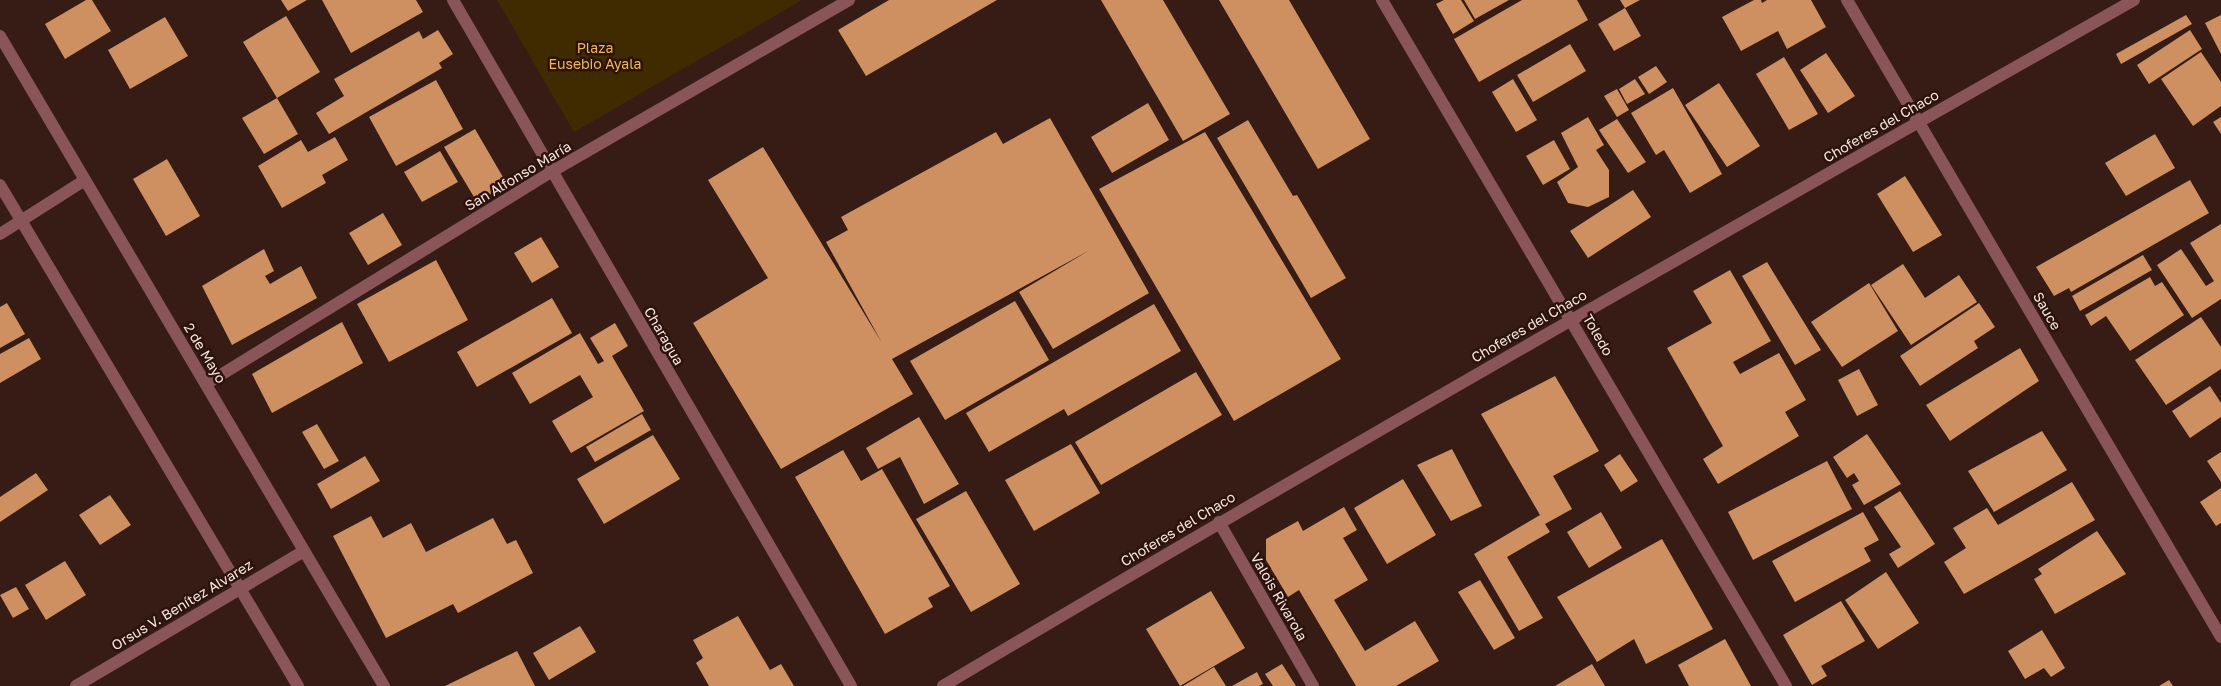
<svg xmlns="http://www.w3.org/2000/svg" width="2221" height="686" font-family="'Golos Text',sans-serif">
  <rect width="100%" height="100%" fill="#361c15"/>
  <path fill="#402a00" d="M497,0H802L574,132Z"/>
  <g fill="#ce9060">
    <path d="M86,0H92L111,31L65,59L45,24Z"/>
    <path d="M281,0H307L288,11Z"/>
    <path d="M322,0H416L423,12L351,53Z"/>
    <path d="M889,0H997L866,76L838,30Z"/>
    <path d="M1101,0H1163L1230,114L1183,141Z"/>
    <path d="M1219,0H1289L1370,139L1318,169Z"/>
    <path d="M1444,0H1461L1474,21L1453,34L1436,4Z"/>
    <path d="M1464,0H1509L1475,19Z"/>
    <path d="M1522,0H1577L1588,20L1479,82L1454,39Z"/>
    <path d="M1620,0H1640L1625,8Z"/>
    <path d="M1754,0H1761L1762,3L1767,0H1811L1826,27L1787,49L1778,31L1741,51L1722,17Z"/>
    <path d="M1625,8L1641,36L1614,51L1598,24Z"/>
    <path d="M2186,15L2192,24L2121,64L2116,54Z"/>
    <path d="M2221,15V54L2205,23Z"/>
    <path d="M286,16L320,72L277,98L298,134L264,154L242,118L277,98L243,42Z"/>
    <path d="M165,17L188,56L130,89L108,50Z"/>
    <path d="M438,30L453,54L439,63L442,68L329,134L316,113L344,96L334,79L419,31L423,39Z"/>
    <path d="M2190,30L2202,49L2149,84L2137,65Z"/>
    <path d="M1570,44L1586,71L1533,102L1517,75Z"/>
    <path d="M2201,52L2221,82V106L2193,126L2161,79Z"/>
    <path d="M1826,53L1855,96L1828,113L1800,70Z"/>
    <path d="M1784,57L1818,114L1789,130L1756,74Z"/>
    <path d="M1656,66L1667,82L1649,94L1638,77Z"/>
    <path d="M1513,79L1537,120L1516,132L1492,92Z"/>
    <path d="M1635,79L1645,94L1627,104L1619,89Z"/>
    <path d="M436,80L463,129L396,166L369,117Z"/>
    <path d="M1719,83L1760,146L1727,167L1685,105Z"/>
    <path d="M1673,88L1722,174L1690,193L1664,150L1656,155L1631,113Z"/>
    <path d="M1617,89L1629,110L1617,117L1604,96Z"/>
    <path d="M1148,103L1169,140L1112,173L1091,137Z"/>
    <path d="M1588,117L1604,145L1596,150L1609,170V197L1588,207L1568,203L1557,182L1578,167L1561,133Z"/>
    <path d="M2221,117V134L2213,122Z"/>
    <path d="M1050,118L1149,293L1053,349L1019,292L1090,250L892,359L913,394L781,469L693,323L768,278L708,180L763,147L882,343L826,242L848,230L841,217L996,132L1003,144Z"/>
    <path d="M1617,119L1646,162L1628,173L1599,130Z"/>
    <path d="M1248,120L1293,196L1297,195L1346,278L1311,298L1217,138Z"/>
    <path d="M475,129L507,184L477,202L444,147Z"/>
    <path d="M1205,132L1341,359L1234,421L1099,189Z"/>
    <path d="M2155,134L2175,168L2126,196L2105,163Z"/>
    <path d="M335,137L348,160L322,175L326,183L282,208L258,166L301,140L308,152Z"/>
    <path d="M1554,140L1570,169L1543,185L1526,156Z"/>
    <path d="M440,151L458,182L422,202L404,172Z"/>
    <path d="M167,159L200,216L166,236L133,179Z"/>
    <path d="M1905,176L1942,235L1913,252L1877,194Z"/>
    <path d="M2190,180L2209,213L2071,292L2069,288L2054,296L2036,267Z"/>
    <path d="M1633,190L1651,217L1588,258L1570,231Z"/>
    <path d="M383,213L402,245L368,265L349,233Z"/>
    <path d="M2221,224V299L2192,318L2157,265L2181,249L2206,286L2214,281L2190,243Z"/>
    <path d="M541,237L559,267L532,283L514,253Z"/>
    <path d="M264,249L274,271L265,276L270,284L301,266L317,298L232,345L202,286Z"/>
    <path d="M2143,255L2152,270L2080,311L2072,296Z"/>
    <path d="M436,260L468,320L389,362L357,304Z"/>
    <path d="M1767,262L1821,350L1795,365L1742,276Z"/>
    <path d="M1903,264L1925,298L1959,275L1977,302L1911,345L1871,285Z"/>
    <path d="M1730,270L1771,341L1733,362L1740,374L1779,353L1806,400L1785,412L1799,436L1718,484L1703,459L1723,446L1667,348L1712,323L1693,291Z"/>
    <path d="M2150,277L2155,286L2162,282L2184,315L2130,351L2106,316L2091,326L2085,315Z"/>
    <path d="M1869,283L1898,331L1842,367L1811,322Z"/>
    <path d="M552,298L572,333L477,387L457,352Z"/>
    <path d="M1015,301L1049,360L945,420L910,361Z"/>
    <path d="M7,303L25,334L0,348V307Z"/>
    <path d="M1979,303L1995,327L1974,341L1978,348L1920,386L1900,356Z"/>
    <path d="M1154,304L1181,351L1068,416L1064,409L989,452L966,413Z"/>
    <path d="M2201,317L2221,347V369L2166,405L2135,360Z"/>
    <path d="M342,322L363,363L272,413L252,374Z"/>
    <path d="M615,323L628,346L612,356L644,411L571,453L552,421L593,397L580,375L530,404L512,373L580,333L598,364L604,361L590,338Z"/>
    <path d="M29,338L41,359L0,383V354Z"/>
    <path d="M2020,348L2039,381L1950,441L1926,405Z"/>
    <path d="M1859,369L1878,405L1857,416L1838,380Z"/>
    <path d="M1196,372L1222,415L1101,485L1075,442Z"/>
    <path d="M1555,376L1599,451L1553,476L1572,509L1545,524L1550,532L1507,557L1543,618L1519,631L1474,554L1540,515L1481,414Z"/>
    <path d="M2210,386L2221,403V417L2190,438L2172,411Z"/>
    <path d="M642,414L651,430L595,462L586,447Z"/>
    <path d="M919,417L959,484L924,504L900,457L878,469L866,448Z"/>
    <path d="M317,424L339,461L324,469L302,432Z"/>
    <path d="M2042,431L2067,470L1994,512L1968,471Z"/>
    <path d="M1867,434L1901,484L1864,505L1852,485L1859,481L1854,473L1847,478L1833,457Z"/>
    <path d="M653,435L680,479L604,524L577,479Z"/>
    <path d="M1071,444L1100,493L1034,531L1005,480Z"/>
    <path d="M1452,449L1482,506L1451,521L1417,465Z"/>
    <path d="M843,450L861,481L882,469L950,586L928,598L933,607L885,634L795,477Z"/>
    <path d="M2221,452V482L2207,461Z"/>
    <path d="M1620,454L1638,481L1621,492L1604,465Z"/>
    <path d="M365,456L380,481L331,509L317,484Z"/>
    <path d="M1827,461L1852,509L1753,560L1728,512Z"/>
    <path d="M36,473L48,490L0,522V497Z"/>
    <path d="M1403,479L1436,535L1387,564L1354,508Z"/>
    <path d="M2072,482L2095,520L1964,594L1944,562L1966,548L1953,528L1987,508L1998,525Z"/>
    <path d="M2221,488V523L2216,526L2200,502Z"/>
    <path d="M966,491L1020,584L971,612L916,519Z"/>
    <path d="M1900,491L1935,544L1898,568L1889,554L1901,547L1874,507Z"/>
    <path d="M110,495L131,525L100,545L79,515Z"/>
    <path d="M1344,507L1357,530L1343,538L1368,580L1334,600L1365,651L1415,621L1439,661L1396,686H1356L1299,590L1288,597L1266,560V539L1298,521L1303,531Z"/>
    <path d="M1601,512L1622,548L1589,568L1567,532Z"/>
    <path d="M1863,512L1879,540L1864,548L1871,561L1795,602L1772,561Z"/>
    <path d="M371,516L383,538L411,523L426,552L493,518L507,544L516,540L533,573L458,613L453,604L386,638L333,536Z"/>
    <path d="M2097,531L2126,574L2055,614L2034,579L2042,574L2038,569Z"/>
    <path d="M1662,539L1713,629L1646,664L1634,639L1597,662L1557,597Z"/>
    <path d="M65,561L86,595L46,620L25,585Z"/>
    <path d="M1886,572L1919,623L1878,649L1845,600Z"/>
    <path d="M1480,580L1515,638L1494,650L1458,592Z"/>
    <path d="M16,587L29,609L13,618L0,595Z"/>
    <path d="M1211,591L1245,648L1180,686L1146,629Z"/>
    <path d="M1841,601L1865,641L1821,666L1827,676L1812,685L1783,635Z"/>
    <path d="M738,616L770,670L781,664L794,686H709L696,663L703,658L693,640Z"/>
    <path d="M580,626L596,652L549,680L533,653Z"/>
    <path d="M2042,630L2065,668L2051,677L2044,668L2025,679L2008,651Z"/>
    <path d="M1725,639L1751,686H1689L1678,665Z"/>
    <path d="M517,651L535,686H445Z"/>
    <path d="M1282,664L1296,686H1273L1265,674Z"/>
    <path d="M1592,664L1605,686H1555Z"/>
    <path d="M1214,667L1226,686H1183Z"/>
    <path d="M1257,672L1263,684L1259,686H1232Z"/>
    <path d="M2169,680L2173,686H2159Z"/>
  </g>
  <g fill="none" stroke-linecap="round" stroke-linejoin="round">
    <g stroke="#8a5559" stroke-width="12">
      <path d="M453,0L851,686"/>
      <path d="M1382,0L1786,686"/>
      <path d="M1847,0L2221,637"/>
      <path d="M0,36L384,686"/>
      <path d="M0,185L298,686"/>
      <path d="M0,234L85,180"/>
      <path d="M206,384L551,172L849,0"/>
      <path d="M1219,522L1313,686"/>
      <path d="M76,686L304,551"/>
      <path d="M943,686C1337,452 1735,226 2134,0"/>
    </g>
  </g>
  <g text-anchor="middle" stroke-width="5" stroke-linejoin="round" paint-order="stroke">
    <g font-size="14" fill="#efb85a" stroke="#2c130c">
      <text x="595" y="53">Plaza<tspan x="595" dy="16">Eusebio Ayala</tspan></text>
    </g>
    <g font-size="14" fill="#f8e5e0" stroke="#2c130c">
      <text transform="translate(1881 126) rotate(-30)" y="5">Choferes del Chaco</text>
      <text transform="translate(518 176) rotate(-31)" y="5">San Alfonso María</text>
      <text transform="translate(2047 311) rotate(60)" y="5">Sauce</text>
      <text transform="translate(1529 326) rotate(-30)" y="5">Choferes del Chaco</text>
      <text transform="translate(1598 335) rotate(60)" y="5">Toledo</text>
      <text transform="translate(664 336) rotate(60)" y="5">Charagua</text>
      <text transform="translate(205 353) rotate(59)" y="5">2 de Mayo</text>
      <text transform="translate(1178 529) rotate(-31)" y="5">Choferes del Chaco</text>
      <text transform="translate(1279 597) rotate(60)" y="5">Valois Rivarola</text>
      <text transform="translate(182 605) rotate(-31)" y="5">Orsus V. Benítez Alvarez</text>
    </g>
  </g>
</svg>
